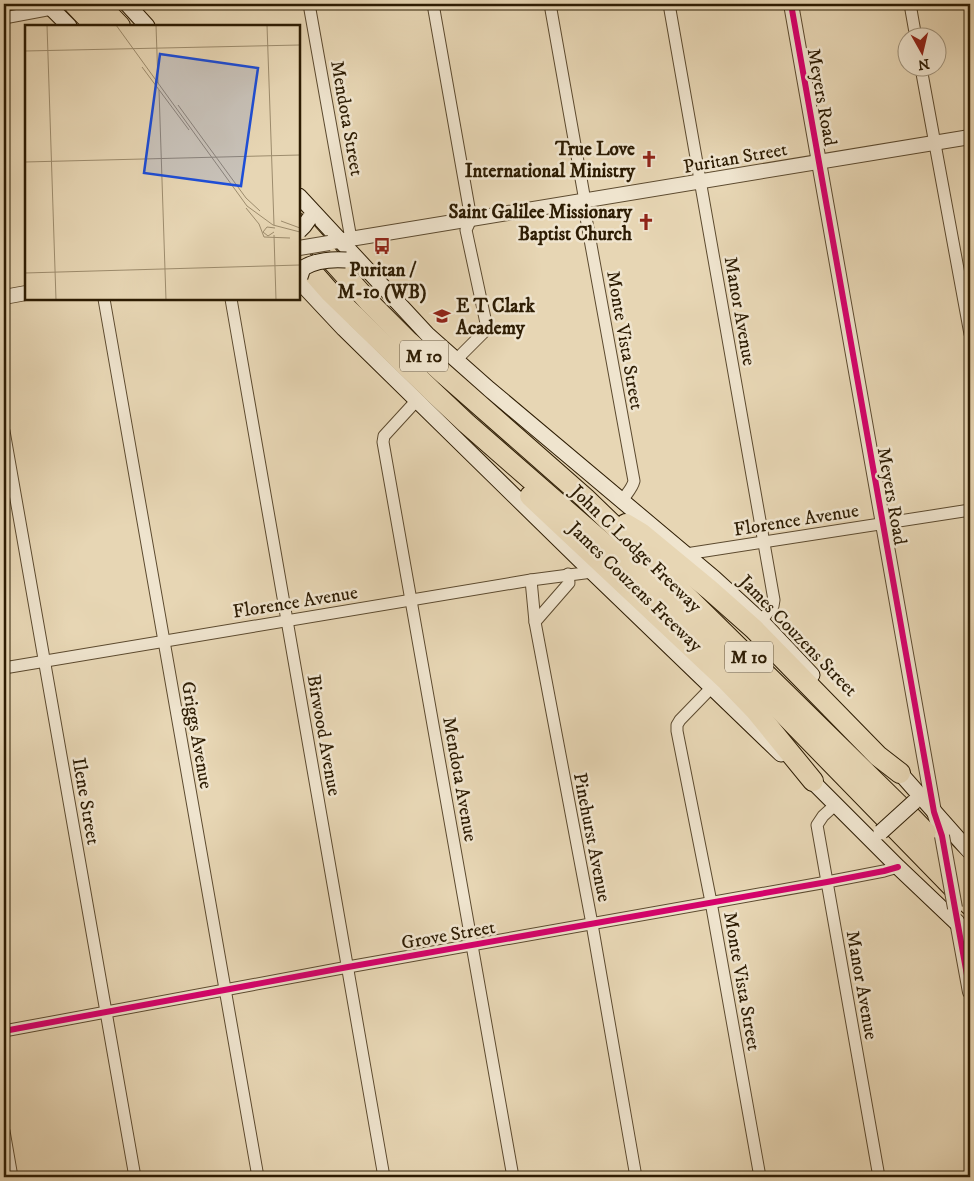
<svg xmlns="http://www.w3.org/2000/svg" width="974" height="1181" font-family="'IM FELL DW Pica',serif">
  <rect width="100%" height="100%" fill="#e7d6b4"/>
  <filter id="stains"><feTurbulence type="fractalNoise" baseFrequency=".004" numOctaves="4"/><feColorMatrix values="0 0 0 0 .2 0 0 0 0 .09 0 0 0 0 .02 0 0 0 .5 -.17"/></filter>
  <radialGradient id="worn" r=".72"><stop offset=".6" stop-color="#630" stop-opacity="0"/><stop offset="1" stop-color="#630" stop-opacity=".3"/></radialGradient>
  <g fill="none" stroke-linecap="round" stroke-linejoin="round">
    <g stroke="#5c4a2f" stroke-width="13">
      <g id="minor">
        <path d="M309,4L351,239"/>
        <path d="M433,4L471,219L466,230L486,323L485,328L483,333L456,360"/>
        <path d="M550,4L585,201V212L634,481C632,489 626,494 622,501"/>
        <path d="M669,4L774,600L773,606L761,621"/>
        <path d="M910,4L916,38"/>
        <path d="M4,18L52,9"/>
        <path d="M921,68L970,334"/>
        <path d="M104,299L258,1177"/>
        <path d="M231,299L384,1177"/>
        <path d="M417,400L384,436L383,442L513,1177"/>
        <path d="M4,431L135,1177"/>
        <path d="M686,554L970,510"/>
        <path d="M531,580L535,622L592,924L636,1177"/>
        <path d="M535,622L569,583L568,574"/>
        <path d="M4,668L531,580L592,572"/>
        <path d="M712,687L680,720L677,725V731L711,902L760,1177"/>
        <path d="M835,805L823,816L817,825L879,1177"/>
        <path d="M4,1031L348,967L827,882L884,871L898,867"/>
        <path d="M4,1131L12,1177"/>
      </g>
    </g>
    <g stroke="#5c4a2f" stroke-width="16">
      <g id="tertiary">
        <path d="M791,4L934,812L942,836"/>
        <path d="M332,242L970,137"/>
        <path d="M4,297L26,293"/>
        <path d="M957,921L970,992"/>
      </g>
    </g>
    <g stroke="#2d1c03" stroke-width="17">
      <g id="secondary">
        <path d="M47,4L69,26"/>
        <path d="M127,4L147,26"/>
        <path d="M299,196L427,334L489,389L714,578L761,621L812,675"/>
        <path d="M299,281L344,329L592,572L781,754"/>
        <path d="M893,765L970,852"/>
        <path d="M806,775L898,867L958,924L970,938"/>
      </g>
    </g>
    <g stroke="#2d1c03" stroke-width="22">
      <g id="motorway">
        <path d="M74,4L95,26"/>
        <path d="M99,4L120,26"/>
        <path d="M299,224L370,303L409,342L443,373L585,498L667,577L911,817L970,878"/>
        <path d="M299,257L329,291L432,391L466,423L608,547L733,662L970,905"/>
        <path d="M530,496L727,681L755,710L813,781"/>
        <path d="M626,524L641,533L710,590L754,629L878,756L900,773"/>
      </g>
    </g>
    <use href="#minor" stroke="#efe4ce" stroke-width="11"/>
    <use href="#tertiary" stroke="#efe4ce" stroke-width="14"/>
    <use href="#secondary" stroke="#efe4ce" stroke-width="15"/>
    <use href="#motorway" stroke="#e7d6b4" stroke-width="20"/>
    <g stroke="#5c4a2f" stroke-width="16" stroke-linecap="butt">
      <g id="tertiary-bridge">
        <path d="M299,248L329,243"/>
        <path d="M942,836L955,908"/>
      </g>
    </g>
    <g stroke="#2d1c03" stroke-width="17" stroke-linecap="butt">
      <g id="secondary-bridge">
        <path d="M299,231L304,226L309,219"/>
        <path d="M300,277L303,268C316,260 331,259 346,260"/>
        <path d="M881,832L914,802"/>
      </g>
    </g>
    <use href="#tertiary-bridge" stroke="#efe4ce" stroke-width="14"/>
    <use href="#secondary-bridge" stroke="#efe4ce" stroke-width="15"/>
    <g stroke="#efe4ce" stroke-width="9">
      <g id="cycleway">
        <path d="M791,4L934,812L942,836L970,992"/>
        <path d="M4,1031L348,967L827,882L884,871L898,867"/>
      </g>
    </g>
    <use href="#cycleway" stroke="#d6006c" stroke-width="6"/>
  </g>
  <defs>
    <g id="church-bare" transform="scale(1.35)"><path d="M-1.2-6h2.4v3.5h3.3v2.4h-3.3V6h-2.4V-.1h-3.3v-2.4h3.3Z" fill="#8f2418" stroke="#efe4ce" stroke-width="2.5" paint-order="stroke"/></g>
    <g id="bus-bare" transform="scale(1.35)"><path d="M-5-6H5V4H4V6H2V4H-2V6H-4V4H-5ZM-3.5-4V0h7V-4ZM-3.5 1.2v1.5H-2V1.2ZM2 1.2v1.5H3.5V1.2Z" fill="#8f2418" stroke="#efe4ce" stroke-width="2.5" paint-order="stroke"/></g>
    <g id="school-bare" transform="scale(1.35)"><path d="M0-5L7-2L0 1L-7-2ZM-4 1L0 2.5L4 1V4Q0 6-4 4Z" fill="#8f2418" stroke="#efe4ce" stroke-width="2.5" paint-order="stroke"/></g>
  </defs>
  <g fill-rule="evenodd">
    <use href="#church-bare" x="649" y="159"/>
    <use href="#church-bare" x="646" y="222"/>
    <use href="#bus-bare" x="382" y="246"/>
    <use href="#school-bare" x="442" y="316"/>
  </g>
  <g text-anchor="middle" stroke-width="5" stroke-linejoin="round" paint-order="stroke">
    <g fill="#efe4ce" stroke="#675840" stroke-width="1">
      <rect x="400" y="340.5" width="48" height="31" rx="4"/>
      <rect x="725" y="641.5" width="48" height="31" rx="4"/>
    </g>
    <g font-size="18" font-weight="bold" fill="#2d1c03">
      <text x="424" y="362">M 10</text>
      <text x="749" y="663">M 10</text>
    </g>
    <g font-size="19" fill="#2d1c03" stroke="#efe4ce">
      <text transform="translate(823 97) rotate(80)" y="7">Meyers Road</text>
      <text transform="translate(348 118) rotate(80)" y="7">Mendota Street</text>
      <text transform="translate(735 157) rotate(-10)" y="7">Puritan Street</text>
      <text transform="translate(741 311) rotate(80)" y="7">Manor Avenue</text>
      <text transform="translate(626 340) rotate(80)" y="7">Monte Vista Street</text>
      <text transform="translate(893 496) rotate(80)" y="7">Meyers Road</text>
      <text transform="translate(796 519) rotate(-9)" y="7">Florence Avenue</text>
      <text transform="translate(637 548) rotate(44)" y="7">John C Lodge Freeway</text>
      <text transform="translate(636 586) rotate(44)" y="7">James Couzens Freeway</text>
      <text transform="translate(295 601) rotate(-9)" y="7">Florence Avenue</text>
      <text transform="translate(799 635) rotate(46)" y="7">James Couzens Street</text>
      <text transform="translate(198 735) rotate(80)" y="7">Griggs Avenue</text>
      <text transform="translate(325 735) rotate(80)" y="7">Birwood Avenue</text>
      <text transform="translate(461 779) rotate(80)" y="7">Mendota Avenue</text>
      <text transform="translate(87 801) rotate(80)" y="7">Ilene Street</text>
      <text transform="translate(593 837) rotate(79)" y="7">Pinehurst Avenue</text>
      <text transform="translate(448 934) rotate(-10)" y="7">Grove Street</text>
      <text transform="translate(743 981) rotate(80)" y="7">Monte Vista Street</text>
      <text transform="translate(863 985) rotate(80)" y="7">Manor Avenue</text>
    </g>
    <g font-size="19" font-weight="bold" fill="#2d1c03" stroke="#efe4ce" text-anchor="end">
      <text x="635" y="155">True Love<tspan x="635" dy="22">International Ministry</tspan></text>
      <text x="632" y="218">Saint Galilee Missionary<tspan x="632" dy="22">Baptist Church</tspan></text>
      <text x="382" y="276" text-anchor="middle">Puritan /<tspan x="382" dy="22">M-10 (WB)</tspan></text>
      <text x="456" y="312" text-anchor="start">E T Clark<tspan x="456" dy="22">Academy</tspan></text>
    </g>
  </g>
  <g transform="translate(25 25)">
    <rect width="275" height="275" fill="#e7d6b4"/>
    <path fill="none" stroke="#9d8c6d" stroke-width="1" d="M22,0L31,275M91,0L222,181L248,200L275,207M131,0L133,58M242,0L249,200M0,26L275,20M117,42L164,105M134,65L141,275M153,80L221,173L235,186M0,137L275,130M221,183L234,199L239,212L265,213M256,196L275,203M249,207L243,211L238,207L242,202L250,203M249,210L251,275M0,248L275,240"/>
    <path fill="#1d4ed8" fill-opacity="0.15" stroke="#1d4ed8" stroke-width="2.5" d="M135,29L233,43L216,161L119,148Z"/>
    <rect width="275" height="275" fill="none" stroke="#2d1c03" stroke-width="2.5"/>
  </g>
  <rect width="974" height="1181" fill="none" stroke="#e7d6b4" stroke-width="20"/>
  <rect x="5" y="5" width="964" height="1171" fill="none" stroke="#2d1c03" stroke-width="2.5"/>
  <rect x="10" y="10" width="954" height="1161" fill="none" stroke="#2d1c03"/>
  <g transform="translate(922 52) rotate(172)"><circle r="24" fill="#efe4ce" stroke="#a1947d"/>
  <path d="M0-4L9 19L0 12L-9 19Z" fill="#8f2418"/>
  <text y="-8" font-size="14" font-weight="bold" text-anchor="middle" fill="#2d1c03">N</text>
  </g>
  <rect width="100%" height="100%" filter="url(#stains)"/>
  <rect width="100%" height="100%" fill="url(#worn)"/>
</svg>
